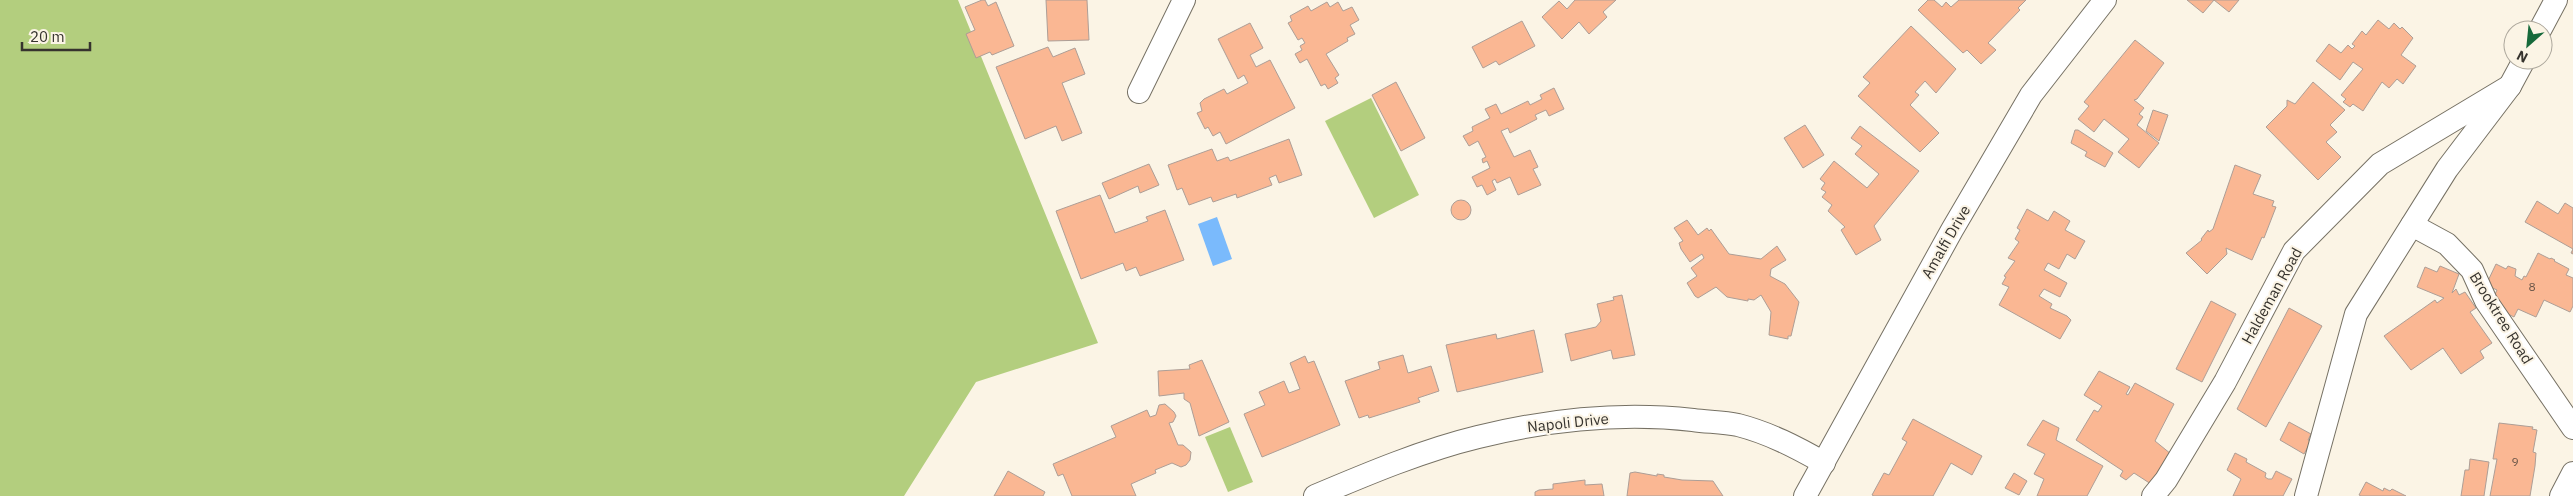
<svg xmlns="http://www.w3.org/2000/svg" width="2573" height="496" font-family="'IBM Plex Sans',sans-serif">
  <rect width="100%" height="100%" fill="#fbf4e5"/>
  <g fill="#b3ce7e">
    <path d="M0,0H958L1098,343L976,382L904,496H0Z"/>
    <path d="M1371,98L1419,195L1374,218L1325,121Z"/>
    <path d="M1230,427L1253,482L1228,492L1205,437Z"/>
  </g>
  <path fill="#7abafc" d="M1217,217L1232,259L1213,266L1198,224Z"/>
  <g fill="#fab793" stroke="#ad9e96">
    <path d="M982,0H985L988,6L996,2L1014,46L992,55L990,52L976,58L966,34L975,30L965,7Z"/>
    <path d="M1046,0H1087L1089,40L1048,41Z"/>
    <path d="M1575,0H1616L1603,12L1607,17L1589,34L1579,22L1562,39L1542,17L1559,1L1567,9Z"/>
    <path d="M1928,0H1934L1942,7L1946,2L1951,7L1959,0H2026L2018,8L2020,10L1988,43L1996,50L1981,64L1967,50L1963,53L1918,10Z"/>
    <path d="M2187,0H2239L2229,12L2214,0L2203,13Z"/>
    <path d="M1327,2L1330,7L1338,2L1343,11L1352,7L1359,20L1350,25L1355,34L1347,38L1348,41L1326,54L1339,75L1335,78L1338,83L1328,89L1325,84L1321,86L1307,59L1300,63L1295,54L1302,50L1300,46L1305,43L1302,38L1298,40L1288,23L1292,21L1290,16L1308,6L1311,11Z"/>
    <path d="M2378,20L2389,29L2394,23L2400,29L2402,27L2413,38L2401,55L2416,66L2403,84L2397,79L2389,88L2382,82L2363,111L2353,104L2350,107L2343,102L2346,99L2341,95L2363,69L2353,62L2340,80L2316,61L2329,44L2341,53L2348,45L2352,49L2355,46L2352,44L2362,31L2366,35Z"/>
    <path d="M1522,21L1535,46L1499,65L1496,61L1483,68L1472,47Z"/>
    <path d="M1250,23L1263,48L1250,55L1256,67L1270,60L1295,108L1226,144L1220,132L1213,136L1208,127L1205,129L1197,113L1202,111L1200,103L1204,99L1224,89L1227,94L1248,83L1244,75L1238,79L1218,39Z"/>
    <path d="M1911,26L1956,69L1936,93L1925,81L1915,92L1919,95L1910,105L1939,133L1920,152L1858,96L1870,83L1863,77Z"/>
    <path d="M2135,40L2164,63L2137,99L2134,100L2144,108L2139,114L2143,117L2137,125L2159,143L2139,168L2118,152L2129,139L2104,119L2094,132L2078,119L2089,106L2084,102Z"/>
    <path d="M1048,47L1053,57L1075,48L1085,74L1062,83L1082,133L1062,141L1056,126L1025,139L996,67Z"/>
    <path d="M1396,82L1425,138L1401,151L1372,95Z"/>
    <path d="M2313,82L2345,110L2330,125L2337,132L2326,142L2341,157L2318,180L2266,127L2287,106V100L2295,104Z"/>
    <path d="M1554,88L1564,109L1549,116L1546,110L1535,115L1537,119L1510,133L1508,128L1501,131L1514,157L1530,150L1538,167L1533,169L1541,185L1518,195L1510,177L1497,183L1495,179L1492,181L1496,190L1487,195L1482,185L1477,187L1472,177L1490,168L1487,161L1483,163L1482,159L1486,157L1478,141L1469,146L1463,136L1473,131L1472,127L1490,118L1485,109L1496,104L1501,114L1528,101L1530,105L1542,99L1540,95Z"/>
    <path d="M2153,110L2168,115L2159,141L2146,131Z"/>
    <path d="M1805,125L1824,155L1803,168L1784,138Z"/>
    <path d="M1860,126L1919,171L1874,226L1881,240L1856,255L1841,230L1845,227L1828,211L1832,205L1822,197L1826,192L1821,189L1825,183L1820,179L1834,161L1867,188L1879,174L1855,154L1862,146L1851,138Z"/>
    <path d="M2075,130H2078L2113,153L2105,167L2085,156L2087,152L2071,143Z"/>
    <path d="M1289,139L1302,175L1279,183L1276,175L1269,178L1272,185L1237,198L1236,194L1213,202L1211,197L1189,205L1182,188L1177,190L1168,165L1212,149L1217,161L1228,157L1230,161Z"/>
    <path d="M1149,164L1159,185L1140,193L1138,186L1109,199L1102,183Z"/>
    <path d="M2235,165L2261,175L2253,194L2274,201L2272,206L2276,207L2264,238L2262,237L2252,260L2226,248L2227,254L2207,274L2186,253L2202,240L2201,239L2208,230L2209,232L2213,229Z"/>
    <path d="M1100,195L1115,233L1148,221L1146,217L1165,210L1184,260L1140,276L1136,267L1126,271L1123,263L1081,279L1056,211Z"/>
    <circle cx="1461" cy="210" r="10"/>
    <path d="M2537,201L2558,214L2565,203L2573,208V254L2571,253L2573,249L2525,222Z"/>
    <path d="M2027,209L2048,221L2054,211L2070,221L2065,230L2085,241L2075,259L2067,254L2059,269L2048,263L2044,270L2067,283L2060,297L2044,289L2039,296L2052,304L2050,308L2067,316L2071,320L2060,339L1999,305L2009,287L2002,284L2006,277L2004,276L2015,261L2008,258L2019,242L2015,239L2020,230L2017,228Z"/>
    <path d="M1687,220L1698,235L1707,228L1709,231L1711,229L1729,254L1761,259L1777,246L1786,260L1771,269L1770,276L1785,284L1799,302L1791,336H1788V339L1769,335L1771,312L1761,295L1754,300L1748,299V301L1727,297L1716,287L1698,298L1695,296L1687,283L1697,276L1691,268L1704,258L1702,254L1690,262L1681,249L1679,243L1683,241L1674,228Z"/>
    <path d="M2538,253L2550,259L2551,258L2555,260L2554,261L2569,269L2566,275L2573,278V306L2570,312L2544,300L2536,317L2518,309L2514,317L2490,305L2497,290L2486,285L2496,264L2506,269L2508,266L2516,269L2515,276L2522,280L2524,276L2526,277Z"/>
    <path d="M2440,266L2459,274L2452,293L2456,289L2459,295L2465,292L2476,308L2470,312L2492,343L2480,351L2484,358L2461,374L2443,348L2411,370L2384,336L2435,300L2437,303L2444,298L2417,287L2425,267L2437,272Z"/>
    <path d="M1622,295L1635,355L1613,359L1611,350L1571,361L1565,334L1596,327L1601,321L1597,304L1614,300L1613,297Z"/>
    <path d="M2211,301L2236,314L2202,382L2176,369Z"/>
    <path d="M2289,308L2322,326L2266,427L2237,409Z"/>
    <path d="M1534,330L1543,372L1457,392L1446,345L1496,334L1497,339Z"/>
    <path d="M1403,355L1408,373L1431,366L1439,391L1418,398L1420,402L1369,418L1368,415L1359,418L1345,381L1380,369L1378,362Z"/>
    <path d="M1305,356L1308,363L1314,361L1340,425L1262,457L1244,414L1265,405L1259,392L1284,381L1289,393L1300,389L1290,363Z"/>
    <path d="M1202,360L1229,422L1199,436L1190,403L1184,399V393L1159,396L1158,371L1190,369L1189,365Z"/>
    <path d="M2099,371L2130,387L2126,394L2128,395L2135,383L2174,404L2155,441L2171,454L2151,484L2134,473L2126,480L2120,476L2123,471L2076,440L2094,410L2098,412L2102,406L2084,395Z"/>
    <path d="M1165,404L1174,412L1176,416L1173,422L1169,423L1178,445H1183L1191,452L1190,460L1186,465L1181,467L1172,463L1155,470L1156,473L1131,484L1136,496H1072L1063,474L1058,476L1053,464L1116,437L1111,426L1147,410L1150,417L1156,415L1159,405Z"/>
    <path d="M1913,419L1982,456L1972,475L1951,463L1933,496H1874L1872,495L1884,473L1889,475L1907,442L1902,439Z"/>
    <path d="M2043,420L2059,428L2056,440L2103,466L2087,496H2037L2044,479L2034,474L2045,454L2027,445Z"/>
    <path d="M2289,422L2311,434L2308,440L2311,441L2304,454L2280,440Z"/>
    <path d="M2499,423L2533,427L2532,429L2537,430L2533,452L2536,453L2535,466L2530,496H2490L2497,459H2493Z"/>
    <path d="M2235,453L2247,459L2246,462L2266,473L2265,477L2268,479H2272L2276,471L2292,479L2283,496H2233L2241,479L2227,470Z"/>
    <path d="M2470,459L2489,462L2484,496H2461L2465,470H2469Z"/>
    <path d="M1008,471L1045,492L1043,496H994Z"/>
    <path d="M1635,472L1657,476V474L1664,475V477L1682,480L1713,481L1723,496H1627L1630,473Z"/>
    <path d="M2014,473L2027,481L2019,495L2005,488Z"/>
    <path d="M1585,480V485L1602,484L1604,496H1535V492L1539,490L1553,489V484Z"/>
    <path d="M2366,482L2383,491L2384,488L2390,491L2392,489L2406,496H2361L2359,495Z"/>
  </g>
  <g fill="none" stroke-linecap="round" stroke-linejoin="round">
    <g stroke="#767164" stroke-width="24">
      <g id="street">
        <path d="M2540,30L2556,0"/>
        <path d="M1139,92L1184,0"/>
        <path d="M2412,225L2447,244L2472,270L2486,301L2573,428"/>
        <path d="M1315,496C1367,474 1424,450 1478,437C1547,420 1622,412 1693,420C1707,422 1723,422 1738,425C1769,433 1796,447 1824,463"/>
        <path d="M1805,496L1952,230L2031,95L2105,0"/>
        <path d="M2153,496L2166,480L2225,382L2294,251L2380,164L2510,86"/>
        <path d="M2306,496L2356,314L2447,169L2510,86L2524,60"/>
        <path d="M2561,496L2573,473"/>
      </g>
    </g>
    <use href="#street" stroke="#fff" stroke-width="22"/>
  </g>
  <g text-anchor="middle" stroke-width="4" stroke-linejoin="round" paint-order="stroke">
    <g font-size="12" fill="#675447">
      <text x="2532" y="291">8</text>
      <text x="2515" y="466">9</text>
    </g>
    <g font-size="15" fill="#36332e" stroke="#fbf4e5">
      <text transform="translate(1946 242) rotate(-60)" y="5">Amalfi Drive</text>
      <text transform="translate(2272 296) rotate(-61)" y="5">Haldeman Road</text>
      <text transform="translate(2501 318) rotate(58)" y="5">Brooktree Road</text>
      <text transform="translate(1568 423) rotate(-6)" y="5">Napoli Drive</text>
    </g>
  </g>
  <g transform="translate(2528 45) rotate(207)"><circle r="24" fill="#fbf4e5" stroke="#aca79c"/>
  <path d="M0-4L9 19L0 12L-9 19Z" fill="#16693b"/>
  <text y="-8" font-size="14" font-weight="bold" text-anchor="middle" fill="#36332e">N</text>
  </g>
  <path d="M22 42v8h68v-8" fill="none" stroke="#36332e" stroke-width="2.5"/>
  <text x="30" y="42" font-size="15" fill="#36332e" stroke="#fbf4e5" stroke-width="4" paint-order="stroke">20 m</text>
</svg>
